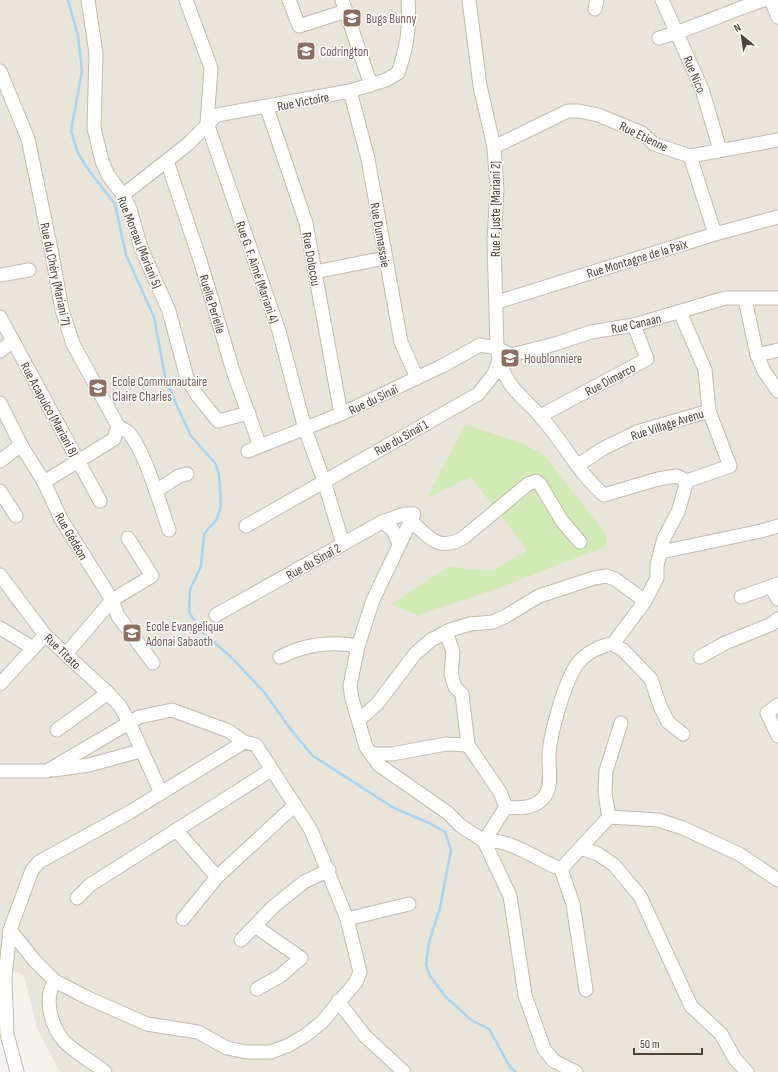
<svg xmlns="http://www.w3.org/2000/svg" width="778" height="1072" font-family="'Sofia Sans Condensed',sans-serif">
  <rect width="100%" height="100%" fill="#f6f3ec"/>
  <path fill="#eae5da" d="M0,0H778V1072H60L37,1028L24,976L0,965Z"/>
  <path fill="#d2eab5" d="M465,425L520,442L544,455L606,534L607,546L493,590L417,615L391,604L449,567L493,571L527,550L471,477L427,498Z"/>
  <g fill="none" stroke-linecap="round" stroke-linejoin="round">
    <path stroke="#a9d4f2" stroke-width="2.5" d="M68,0L78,36L82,71L71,131L78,153L87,168L115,204L126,255L154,317L165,376L176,404L191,436L215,463L219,474L221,506L217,519L204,534L201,566L190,590L189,612L201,631L231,657L264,692L292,731L313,756L394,808L429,823L445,832L451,850L440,908L429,942L426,965L430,976L445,996L471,1020L489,1029L510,1067L516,1072"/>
    <g stroke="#c2bbae" stroke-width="15">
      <g id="minor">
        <path d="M88,0L96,53L94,128L102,161L108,175L123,195L130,209L141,248L169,311L187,378L197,395L218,421L249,413"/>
        <path d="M186,0L211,68L207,123L279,331L305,429L324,481L343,544"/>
        <path d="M289,0L299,26L346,11"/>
        <path d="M342,0L371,85"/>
        <path d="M469,0L480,86L494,147L497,190L494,240L497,348C499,360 502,372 509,382C518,396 530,404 540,416C563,441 578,473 604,495L658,479L677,476L687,481"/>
        <path d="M662,0L702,89L720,150"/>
        <path d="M771,0L778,17"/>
        <path d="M595,9L597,0"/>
        <path d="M659,38C695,28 729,11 764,0"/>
        <path d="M0,71L28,139L52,254L62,310L73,344L118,426C121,428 126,430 129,433C145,452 160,504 169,530"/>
        <path d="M350,91L368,159L401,342L417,378"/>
        <path d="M267,108L306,223L341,414"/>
        <path d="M494,147L568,111H579L598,115L642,133L654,144L690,156L778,140"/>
        <path d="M690,156L715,234"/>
        <path d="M167,161L200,260L233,371L260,446"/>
        <path d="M123,195L188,144L217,115L350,91L386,80L398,73C407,47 410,28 408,0"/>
        <path d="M315,272L385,258"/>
        <path d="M0,275L29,270"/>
        <path d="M745,299L757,355L764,371L778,391"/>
        <path d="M497,302L715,234L778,217"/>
        <path d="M0,317L100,501"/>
        <path d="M0,351L13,341"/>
        <path d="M757,355L778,350"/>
        <path d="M0,403L21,445L44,482L61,519L112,600L118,616L153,663"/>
        <path d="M540,416L647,359L634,325"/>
        <path d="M248,451L341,414L444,365L480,345L497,348L511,355L555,344L591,332L634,325L725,298H778"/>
        <path d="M0,461L21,445"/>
        <path d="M578,465L604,448L637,432L709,411L705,370L680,312"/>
        <path d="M44,482L114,439L118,426"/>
        <path d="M0,491L16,516"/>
        <path d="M156,491L179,476L187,474"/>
        <path d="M411,521C429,537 438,552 463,538L528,484L536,481L540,484L562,521L580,542"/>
        <path d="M382,522L393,530L399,544"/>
        <path d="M246,526L478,394L494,374L499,360"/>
        <path d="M661,552L761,531L778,526"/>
        <path d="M0,575L45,635L108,693L120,706L129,722L161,793"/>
        <path d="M771,587L778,599"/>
        <path d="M741,597L778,584"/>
        <path d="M216,615L382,522L404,514H414L373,600L358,646L350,686L352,699L366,747L379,765L448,813L461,826L484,841L510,896L525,995L544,1049L554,1061L576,1072"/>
        <path d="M0,628L33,648"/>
        <path d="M446,632L453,652L451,674L455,687L462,694L468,745L500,792L506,807"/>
        <path d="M613,644L645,601L657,578V565L664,538L678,512L687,481L730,466L709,411"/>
        <path d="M66,654L112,600L152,576L128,538"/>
        <path d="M280,657C305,644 330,641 358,646"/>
        <path d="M700,657L725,643L772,624L778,619"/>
        <path d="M0,684L45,635"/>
        <path d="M778,705L767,713L778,736"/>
        <path d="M359,720L377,704L415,654L431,640L450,630L470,624L493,622L506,616L539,596L594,578L606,576L615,579L645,601"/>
        <path d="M57,730L108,693"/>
        <path d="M371,754H392L446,744L468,745"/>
        <path d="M53,770L89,765L140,751"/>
        <path d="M0,771H47L139,717L172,710L229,731L244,742L256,745L311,830L347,919L360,972L356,982L322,1022L306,1035L289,1045L271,1052H246L227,1048L198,1032L147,1024L88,998L55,981L34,960L10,930L32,870L39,862L130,812L244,742"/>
        <path d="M506,807C520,809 536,808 545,796C553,785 548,765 549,753C551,731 565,680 578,663C586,653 601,645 613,644L623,650L651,679L660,706L668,722L683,734"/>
        <path d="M609,817L605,793L606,771L621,723"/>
        <path d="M176,830L217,877L183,919"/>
        <path d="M484,841C512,839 535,859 561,869L573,904L586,990"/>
        <path d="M484,841L506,807"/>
        <path d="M581,848L598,854L614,865L640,896L691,1006L721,1034L735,1059L747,1072"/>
        <path d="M561,869L609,817L658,820L683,828L739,854L778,880"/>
        <path d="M217,877L295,805"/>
        <path d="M77,898L90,885L271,770"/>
        <path d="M347,919L409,904"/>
        <path d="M255,926L301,958L280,976L257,989"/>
        <path d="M10,930L5,977L7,1034L17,1072"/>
        <path d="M241,940L274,906L304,882L329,870"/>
        <path d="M55,981C49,990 48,1000 50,1011C57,1047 79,1051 105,1072"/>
        <path d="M338,1001L365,1036L404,1072"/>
      </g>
    </g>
    <use href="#minor" stroke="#fff" stroke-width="13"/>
  </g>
  <defs>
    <g id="school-square" transform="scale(1)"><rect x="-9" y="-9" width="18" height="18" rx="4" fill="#8d6e63" stroke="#fff"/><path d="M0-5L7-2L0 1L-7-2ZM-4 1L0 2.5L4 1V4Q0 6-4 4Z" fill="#fff"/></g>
  </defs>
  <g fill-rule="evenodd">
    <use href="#school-square" x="352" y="18"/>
    <use href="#school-square" x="306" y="51"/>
    <use href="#school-square" x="510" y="358"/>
    <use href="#school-square" x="98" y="388"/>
    <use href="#school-square" x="132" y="633"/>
  </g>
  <g text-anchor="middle" stroke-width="3" stroke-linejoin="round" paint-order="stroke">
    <g font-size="13" fill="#785e54" stroke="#fff" text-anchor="start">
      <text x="366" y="23">Bugs Bunny</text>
      <text x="320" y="56">Codrington</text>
      <text x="524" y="363">Houblonniere</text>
      <text x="112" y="386">Ecole Communautaire<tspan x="112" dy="15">Claire Charles</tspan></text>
      <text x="146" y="631">Ecole Evangelique<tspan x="146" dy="15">Adonai Sabaoth</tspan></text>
    </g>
    <g font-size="13" fill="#4b4439" stroke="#fff">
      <text transform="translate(695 74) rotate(67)" y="5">Rue Nico</text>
      <text transform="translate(303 101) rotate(-11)" y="5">Rue Victoire</text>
      <text transform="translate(644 136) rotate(26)" y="5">Rue Etienne</text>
      <text transform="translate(495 209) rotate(-90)" y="5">Rue F. Juste (Mariani 2)</text>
      <text transform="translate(381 235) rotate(80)" y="5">Rue Dumassaie</text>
      <text transform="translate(140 242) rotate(68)" y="5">Rue Moreau (Mariani 5)</text>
      <text transform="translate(637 258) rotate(-17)" y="5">Rue Montagne de la Paix</text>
      <text transform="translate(312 259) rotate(80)" y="5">Rue Dolocou</text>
      <text transform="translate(258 272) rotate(71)" y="5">Rue G. F. Aimé (Mariani 4)</text>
      <text transform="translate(56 274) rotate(78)" y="5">Rue du Chéry (Mariani 7)</text>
      <text transform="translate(213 304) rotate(73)" y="5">Ruelle Perielle</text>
      <text transform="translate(636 323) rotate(-13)" y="5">Rue Canaan</text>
      <text transform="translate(610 379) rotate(-28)" y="5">Rue Dimarco</text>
      <text transform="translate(373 399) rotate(-26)" y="5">Rue du Sinaï</text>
      <text transform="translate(50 409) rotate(61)" y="5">Rue Acapulco (Mariani 8)</text>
      <text transform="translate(667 424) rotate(-18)" y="5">Rue Village Avenu</text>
      <text transform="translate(401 437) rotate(-29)" y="5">Rue du Sinaï 1</text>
      <text transform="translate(72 536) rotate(60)" y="5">Rue Gédéon</text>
      <text transform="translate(313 561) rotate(-29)" y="5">Rue du Sinaï 2</text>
      <text transform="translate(63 651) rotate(44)" y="5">Rue Titato</text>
    </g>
  </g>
  <g transform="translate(742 36) rotate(331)" stroke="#ffffff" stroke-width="3" paint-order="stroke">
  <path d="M0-3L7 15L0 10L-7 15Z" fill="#4b4439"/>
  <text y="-6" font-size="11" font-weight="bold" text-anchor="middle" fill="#4b4439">N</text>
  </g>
  <path d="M634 1048v6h68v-6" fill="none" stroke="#4b4439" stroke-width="2"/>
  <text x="640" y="1048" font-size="12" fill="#4b4439" stroke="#ffffff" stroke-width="3" paint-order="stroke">50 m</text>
</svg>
